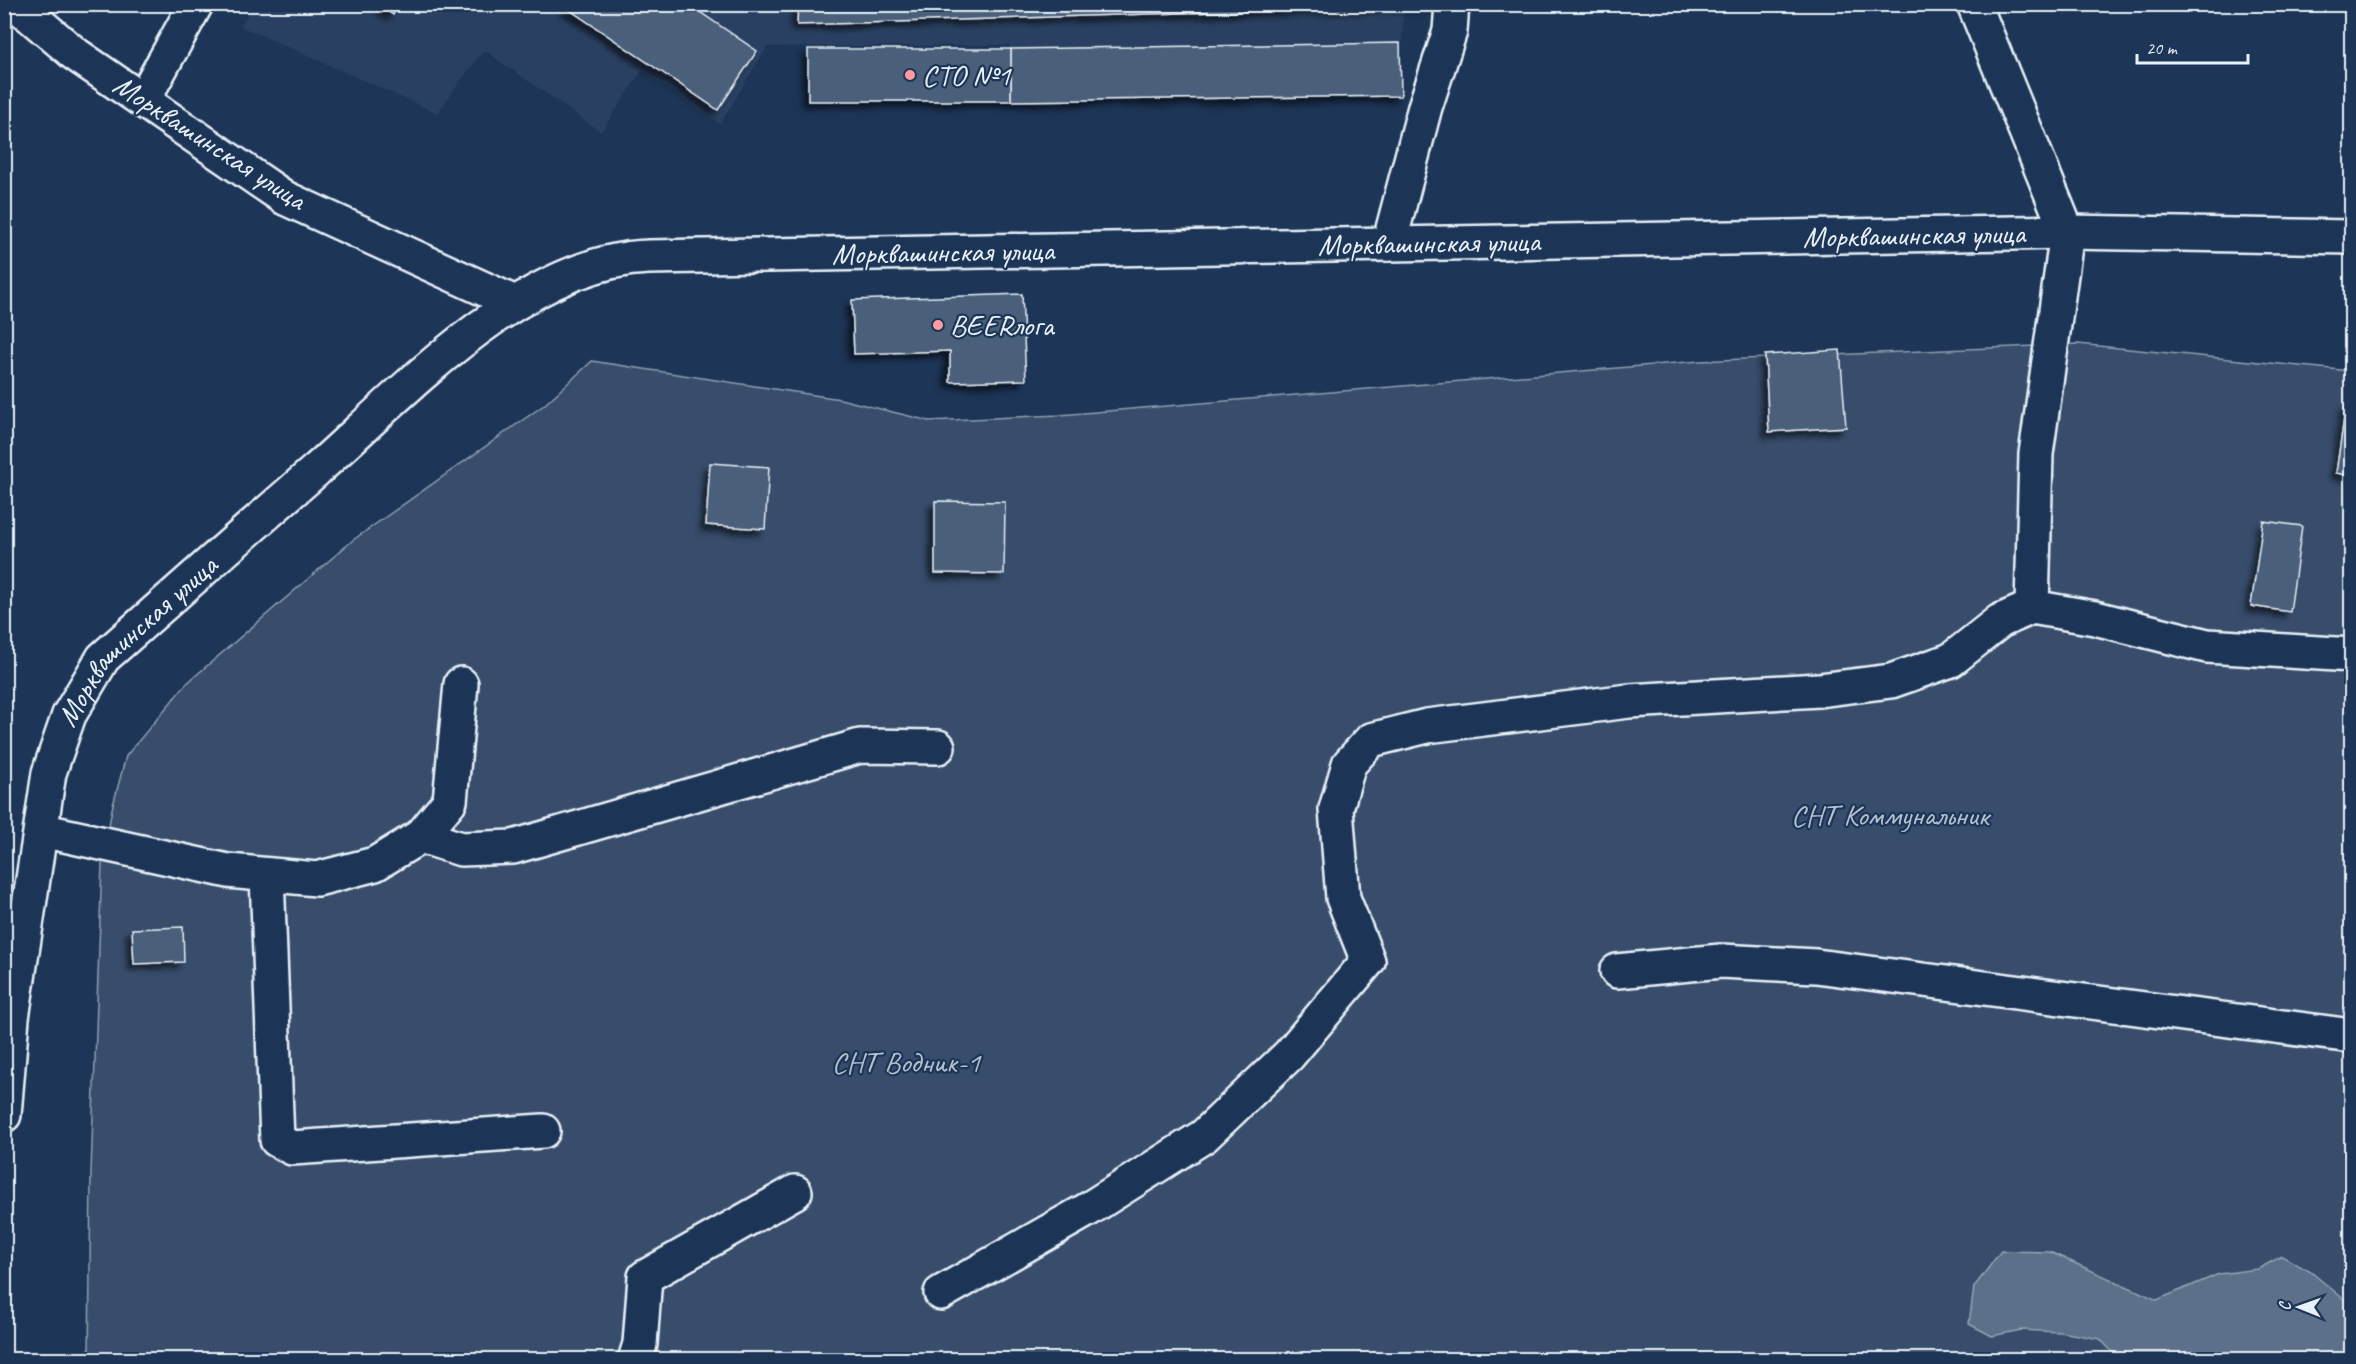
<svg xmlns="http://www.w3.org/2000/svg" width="2356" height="1364" font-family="Caveat,sans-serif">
  <defs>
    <filter id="shadow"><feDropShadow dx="-5.5" dy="5.5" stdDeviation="3" flood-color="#0009"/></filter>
  </defs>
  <rect width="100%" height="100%" fill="#1d3557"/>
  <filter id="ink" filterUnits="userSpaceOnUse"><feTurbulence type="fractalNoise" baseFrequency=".0167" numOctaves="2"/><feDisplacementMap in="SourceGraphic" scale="12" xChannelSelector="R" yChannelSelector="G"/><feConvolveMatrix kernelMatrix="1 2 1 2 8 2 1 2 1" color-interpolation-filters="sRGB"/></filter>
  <g filter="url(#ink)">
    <path fill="#2a4162" d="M254,4L1447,5V8L1403,9L1401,96L1011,101L1010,45L767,47L720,124L642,71L601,132L484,50L437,113L240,26Z"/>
    <path fill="#374d6c" stroke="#909fb2" stroke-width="1.5" d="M2078,344L2351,371V1359L89,1360L91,1172L102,863L112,809L126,756L186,684L353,540L544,405L592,361L840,399L929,421L1060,415L1700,361Z"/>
    <path fill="#5d7089" stroke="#95a4b5" stroke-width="1.5" d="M2001,1251L2050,1252L2157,1300L2219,1274L2258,1269L2282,1256L2311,1272L2351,1305V1359L2293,1360L2260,1355L2258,1360L2119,1359L2100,1339L2061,1332L2021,1330L1992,1336L1969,1324L1974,1287Z"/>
    <g fill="#495e7a" stroke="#e8f1f8" stroke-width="1.5" filter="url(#shadow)">
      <path d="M378,4H399L393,15Z"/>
      <path d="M561,4H688L757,51L718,110Z"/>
      <path d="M798,4H1439V5L797,25Z"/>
      <path d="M1400,43L1401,96L1011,101V49Z"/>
      <rect x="808" y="49" width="203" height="52"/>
      <path d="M1022,294L1026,380L950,382V351L854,354L852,300Z"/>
      <path d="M1840,350L1846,427L1769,432L1765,355Z"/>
      <path d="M2346,405H2352V476L2336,473Z"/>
      <path d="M710,463L769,467L765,529L706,525Z"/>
      <path d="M935,501L1005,502L1004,574L935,573Z"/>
      <path d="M2263,521L2302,526L2290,612L2251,606Z"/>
      <path d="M183,927L184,962L134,964L132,929Z"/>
    </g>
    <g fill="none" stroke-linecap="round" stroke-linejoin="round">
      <g stroke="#e8f1f8" stroke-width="38">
        <g id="minor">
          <path d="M16,4L75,54L285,198L515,303"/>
          <path d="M143,100L196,4"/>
          <path d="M1389,244L1425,107L1450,31L1452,4"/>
          <path d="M2032,607L2095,618L2207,646L2352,655"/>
          <path d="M41,830L228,871L317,879L375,864L421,836L461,849L513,847L860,746L938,747"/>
          <path d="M421,836L450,801L461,684"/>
          <path d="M267,875L277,1140L292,1148L543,1131"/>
          <path d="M1617,971L1721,961L1816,966L2352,1036"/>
          <path id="s1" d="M4,1115L12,1018L49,773L69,715L103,658C173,596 244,533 315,471C403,393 525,260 649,257L2067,232L2352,237"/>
          <path d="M941,1293L1087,1210L1204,1136L1289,1055L1368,961L1343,898L1336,809L1349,764L1371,740L1427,726L1629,701L1819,690L1891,681L1951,660L2000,621L2032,607L2036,454L2067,232L1974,4"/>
          <path d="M635,1360L640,1344L645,1277L795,1192"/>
        </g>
      </g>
      <use href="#minor" stroke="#1d3557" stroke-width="33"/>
    </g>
  </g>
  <g fill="#ff9aa2" stroke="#1d3557" stroke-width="2">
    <circle cx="910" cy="75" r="6"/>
    <circle cx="938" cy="325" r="6"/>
  </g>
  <g text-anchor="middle" stroke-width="4.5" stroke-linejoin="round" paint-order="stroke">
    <g font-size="30" fill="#e8f1f8" stroke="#1d3557" text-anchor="start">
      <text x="922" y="85">СТО №1</text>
      <text x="950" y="335">BEERлога</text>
    </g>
    <g font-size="30" fill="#e8f1f8" stroke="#1d3557">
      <text transform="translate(210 142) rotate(33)" y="10">Морквашинская улица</text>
      <text transform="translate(1914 235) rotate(-1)" y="10">Морквашинская улица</text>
      <text transform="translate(1429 243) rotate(-1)" y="10">Морквашинская улица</text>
      <text transform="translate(943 252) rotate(-1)" y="10">Морквашинская улица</text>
      <text dy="10" stroke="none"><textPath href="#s1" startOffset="508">Морквашинская улица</textPath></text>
    </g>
    <g font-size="30" fill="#b3c0ce" stroke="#1d3557">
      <text x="1890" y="825">СНТ Коммунальник</text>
      <text x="906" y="1072">СНТ Водник-1</text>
    </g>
  </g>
  <rect width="2356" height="1364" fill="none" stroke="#1d3557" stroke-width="24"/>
  <rect x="12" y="12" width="2332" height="1340" fill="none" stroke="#e8f1f8" stroke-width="2" filter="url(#ink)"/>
  <g transform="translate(2299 1307) rotate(271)" stroke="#1d3557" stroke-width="4.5" paint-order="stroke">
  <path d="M0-4.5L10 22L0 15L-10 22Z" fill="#e8f1f8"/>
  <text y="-9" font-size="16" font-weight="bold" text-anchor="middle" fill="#e8f1f8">С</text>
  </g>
  <path d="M2137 54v9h111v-9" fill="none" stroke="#e8f1f8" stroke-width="3"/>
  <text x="2146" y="54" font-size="18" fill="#e8f1f8" stroke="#1d3557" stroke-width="4.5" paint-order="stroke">20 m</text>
</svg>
